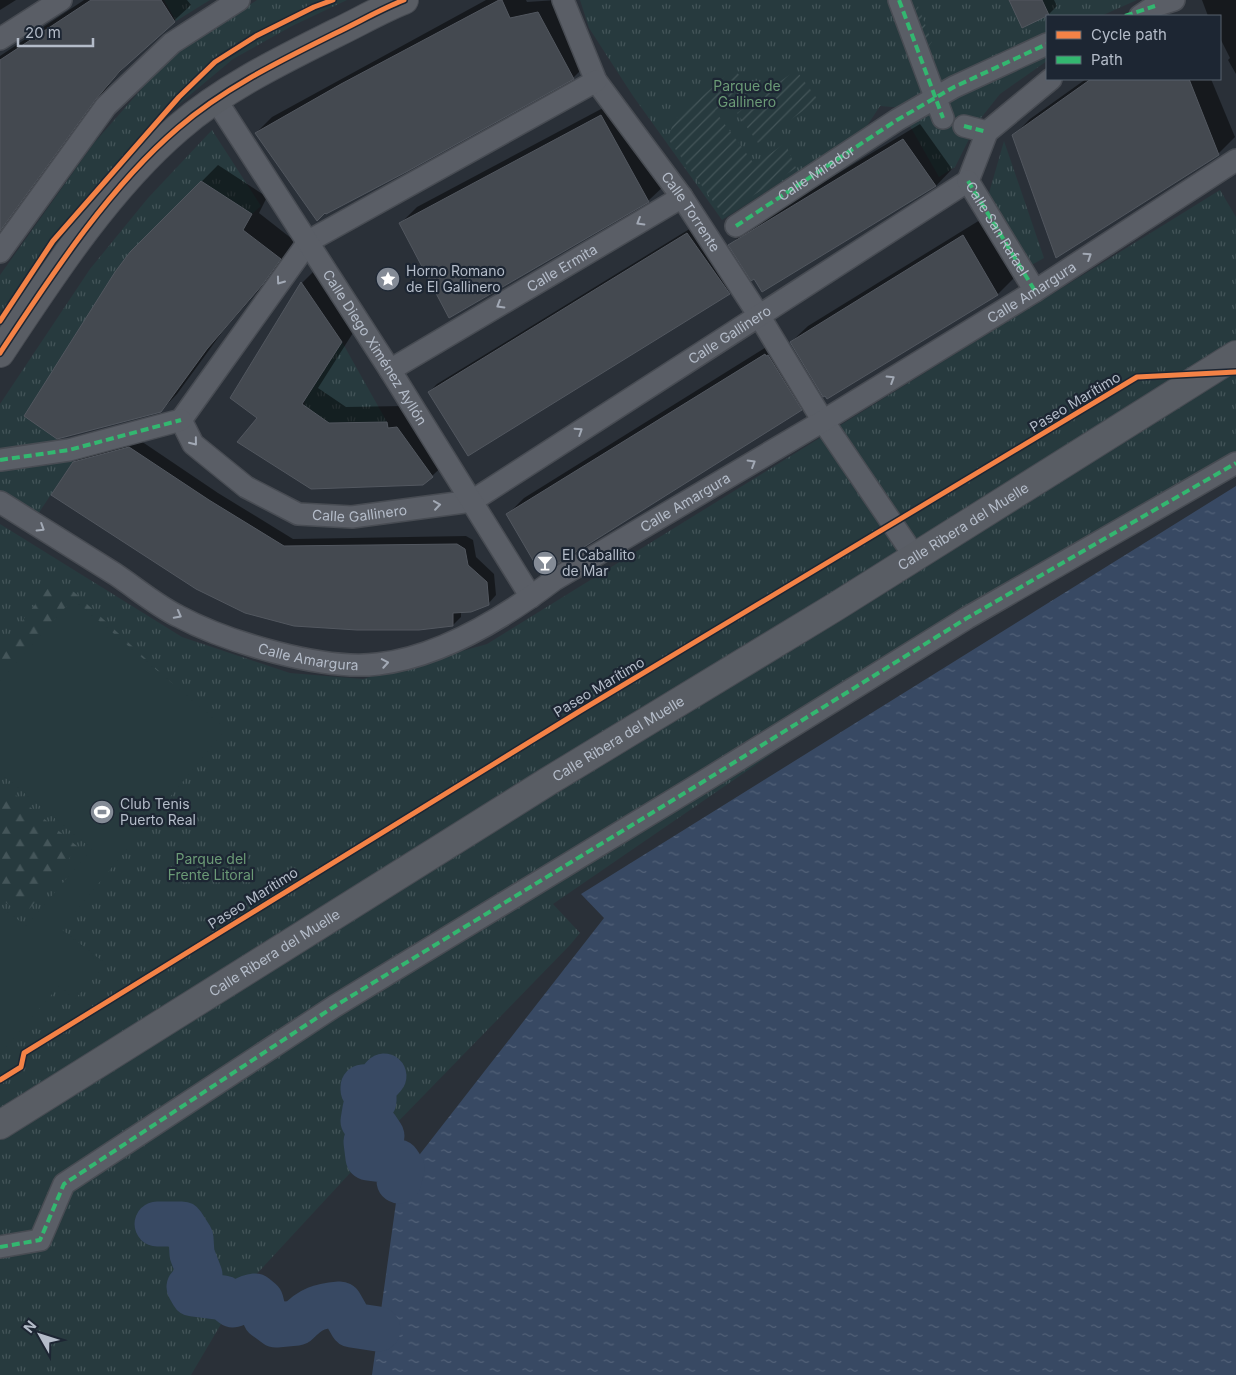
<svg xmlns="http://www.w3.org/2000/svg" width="1236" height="1375" font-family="Inter,sans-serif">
  <defs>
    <pattern id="grass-tufts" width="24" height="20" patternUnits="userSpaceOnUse" patternTransform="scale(1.25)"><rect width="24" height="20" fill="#273a3e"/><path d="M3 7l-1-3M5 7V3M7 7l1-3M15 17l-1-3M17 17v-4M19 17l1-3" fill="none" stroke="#445559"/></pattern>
    <pattern id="forest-firs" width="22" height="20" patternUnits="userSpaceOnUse" patternTransform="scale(1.25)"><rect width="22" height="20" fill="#273a3e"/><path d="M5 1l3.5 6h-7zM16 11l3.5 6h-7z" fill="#445559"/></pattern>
    <pattern id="garden-furrows" width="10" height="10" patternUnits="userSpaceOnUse" patternTransform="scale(1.25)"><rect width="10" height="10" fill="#273a3e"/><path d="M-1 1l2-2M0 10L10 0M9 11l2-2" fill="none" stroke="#445559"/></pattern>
    <pattern id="water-ripples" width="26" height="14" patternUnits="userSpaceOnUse" patternTransform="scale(1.25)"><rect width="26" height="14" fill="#384963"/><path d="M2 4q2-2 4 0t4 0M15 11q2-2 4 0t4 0" fill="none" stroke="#526178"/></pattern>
  </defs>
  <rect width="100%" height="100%" fill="#2a3038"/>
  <g fill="url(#grass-tufts)">
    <path d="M164,0H210L176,21Z"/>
    <path d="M257,0H347L292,26L233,59L148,130L111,170L0,324V275L94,143L174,52Z"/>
    <path d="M580,0H1137L1101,16H1047V41L904,108L880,106L865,129L722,220L633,96L589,28Z"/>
    <path d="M1047,46V61L1000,94L977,123L955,167L939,177L906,119Z"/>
    <path d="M212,130L261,206L252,214L201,181L130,252L115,272L24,416L68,447L74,460L36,517L0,493V404L90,269L148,198Z"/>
    <path d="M1004,141L1044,258L1028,267L987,200Z"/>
    <path d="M1220,190L1236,217V459L1047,565L553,904L580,933L570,945L389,1131L240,1292L191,1375H0V524L182,637L290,673L363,679L487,644Z"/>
    <path d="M342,342L387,422L329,423L304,406L305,400Z"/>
  </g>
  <g fill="url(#forest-firs)">
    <path d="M53,582L74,592L203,712L73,599L0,682V649Z"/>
    <path d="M0,782L78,847L24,916L0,898Z"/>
  </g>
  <g fill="url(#garden-furrows)">
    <path d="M918,6L932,42L924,52L911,17Z"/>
    <path d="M734,69L746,83L715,111L755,165L785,143L796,168L723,215L668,139L674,120Z"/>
    <path d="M796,70L818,100L758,143L737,113Z"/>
  </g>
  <path fill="#273a3e" d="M73,599L226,729L61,929L106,964L75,999L59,986L0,1054V906L26,926L92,849L0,773V681Z"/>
  <path fill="url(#water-ripples)" d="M1236,486V1375H372L399,1181L604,918L581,894Z"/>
  <g fill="#0007">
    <path d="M0,0H16L0,10Z"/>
    <path d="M84,0H187L191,5L129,62L112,81L6,227L0,245V56Z"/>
    <path d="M486,0H526L527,2L557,0L589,62L573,78L256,133L272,117Z"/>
    <path d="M1011,0H1054L1057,6L1049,14Z"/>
    <path d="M1202,0H1236V74L1228,60L1230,58L1220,38V16H1208Z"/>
    <path d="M1086,79H1211L1235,137L1218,154L1014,135L1030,119Z"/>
    <path d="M618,100L665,185L648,201L401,223L417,207Z"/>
    <path d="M920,124L952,169L936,186L730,246L746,229Z"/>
    <path d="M218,165L267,197L259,213L296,242L279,267L223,331L177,394L161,411L131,253Z"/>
    <path d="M980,220L1014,278L998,294L827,397L791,342L808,326Z"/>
    <path d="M696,225L737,285L729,293L468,454L429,392L437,384Z"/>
    <path d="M318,267L358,325L318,388L346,407L403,406L449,460L432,476L259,418L302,283Z"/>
    <path d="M781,338L817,393L801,409L507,515L524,498Z"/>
    <path d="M138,439L218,493L293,539L466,536L473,540L476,557L494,574L496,595L488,604L461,612V617L453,625L74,463L82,454Z"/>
  </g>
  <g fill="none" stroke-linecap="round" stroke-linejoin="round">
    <g stroke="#384963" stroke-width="45">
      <path d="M384,1076L375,1086L363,1087V1090L370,1089L374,1095V1101L365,1109L363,1121L376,1127L382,1136L366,1142L368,1158L398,1162L402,1168L399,1181"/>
      <path d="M157,1224H182L191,1238L192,1254L200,1275L189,1287L193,1294L224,1298L233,1305C241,1303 245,1297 255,1296L261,1301L265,1317L276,1325L297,1323C311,1308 320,1306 340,1304L352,1325L378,1329"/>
    </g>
  </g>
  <g fill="#444950" stroke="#52575f">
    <path d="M91,0H161L175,22L120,71L96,99L0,231V60Z"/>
    <path d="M499,0H502L510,18L538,12L574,79L408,171L326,214L325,213L317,221L255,133L341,84Z"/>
    <path d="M1009,0H1042L1049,15L1022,28Z"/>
    <path d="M1091,79H1189L1219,155L1056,258L1012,135Z"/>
    <path d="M601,115L649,202L449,318L399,223Z"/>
    <path d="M903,139L936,186L762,292L754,279L751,281L728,245Z"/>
    <path d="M201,181L252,214L243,230L281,259L263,284L207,349L161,412L57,439L24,416L115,272L130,252Z"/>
    <path d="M687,233L730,294L468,456L428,392Z"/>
    <path d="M963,235L998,295L827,399L825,396L823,397L790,342Z"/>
    <path d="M301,282L342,342L302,404L329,423L387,422L388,428L397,427L433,477L423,485L311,489L237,442L257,418L230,398Z"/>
    <path d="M765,354L766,356L768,355L802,410L541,574L506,514Z"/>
    <path d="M129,447L209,500L284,546L457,544L465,549L468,565L487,582L489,605L471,612L453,613V626L419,630H357L294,626L245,613L196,589L51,495L73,462Z"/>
  </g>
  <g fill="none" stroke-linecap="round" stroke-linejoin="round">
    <g stroke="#484c53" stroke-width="24">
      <g id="street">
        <path id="s1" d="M563,0L596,81L682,197L758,314L823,421L915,557"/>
        <path d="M899,0L943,118"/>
        <path d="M1140,16L1155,6L1174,0"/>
        <path d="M0,39L61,0"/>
        <path id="s2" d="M596,81L309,241L181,420L193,444L246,487L298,514L352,517L472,501L968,181"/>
        <path id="s3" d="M216,100L390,370L531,597"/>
        <path d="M964,126L987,132"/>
        <path d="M968,181L987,132L1051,79"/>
        <path d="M968,181L1035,291"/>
        <path d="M736,226L897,120L954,87L1047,44"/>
        <path d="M0,252L106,106L172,43L239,0"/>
        <path id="s4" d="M390,370L682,197"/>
        <path d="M0,460L69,450L181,420"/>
        <path id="s5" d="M0,502C38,526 77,550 115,574C136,588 156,605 178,616C227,642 323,671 378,664C440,657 505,617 554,580L823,421L1035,291L1236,160"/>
        <path d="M0,1247L40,1240L64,1184L335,1006L701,783L967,618L1236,463"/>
      </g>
    </g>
    <g stroke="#484c53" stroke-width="30">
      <g id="secondary">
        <path d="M0,353C51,276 108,188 178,128C224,88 282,60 336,33C359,22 381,9 404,0"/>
        <path id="s6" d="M0,1125L547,782L835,607L1236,355"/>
      </g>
    </g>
    <use href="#street" stroke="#5a5e66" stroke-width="21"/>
    <use href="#secondary" stroke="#595d64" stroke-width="28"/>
    <g stroke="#33b770" stroke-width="4" stroke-dasharray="8 4" stroke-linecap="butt">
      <path d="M899,0L943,118"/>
      <path d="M1125,16L1155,6"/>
      <path d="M964,126L987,132"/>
      <path id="s7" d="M968,181L1035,291"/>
      <path id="s8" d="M736,226L897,120L954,87L1047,44"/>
      <path d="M0,460L69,450L181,420"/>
      <path d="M0,1247L40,1240L64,1184L335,1006L701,783L967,618L1236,463"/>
    </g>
    <g stroke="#1d2633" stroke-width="8">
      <g id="cycleway">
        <path d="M0,321L53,241L179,97L215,62L256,36L314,7L333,0"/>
        <path d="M0,353C51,276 108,188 178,128C224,88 282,60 336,33C359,22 381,9 404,0"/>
        <path d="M0,1080L21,1067L24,1053L580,711L1137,377L1236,372"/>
      </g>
    </g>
    <use href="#cycleway" stroke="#f48246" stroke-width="5"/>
  </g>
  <defs><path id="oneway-chevron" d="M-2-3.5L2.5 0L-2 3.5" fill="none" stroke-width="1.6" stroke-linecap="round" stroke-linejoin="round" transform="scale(1.25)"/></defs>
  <g stroke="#a2a9b5">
    <use href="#oneway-chevron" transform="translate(640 222) rotate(149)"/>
    <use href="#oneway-chevron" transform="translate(1088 256) rotate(-33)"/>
    <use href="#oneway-chevron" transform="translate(280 281) rotate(126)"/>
    <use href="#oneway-chevron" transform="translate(500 305) rotate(149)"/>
    <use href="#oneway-chevron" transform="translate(891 379) rotate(-32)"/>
    <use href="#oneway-chevron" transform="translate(579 431) rotate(-33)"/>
    <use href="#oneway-chevron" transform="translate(194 442) rotate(51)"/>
    <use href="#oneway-chevron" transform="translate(752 463) rotate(-31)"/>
    <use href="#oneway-chevron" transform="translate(437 505) rotate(-8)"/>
    <use href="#oneway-chevron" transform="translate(41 528) rotate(32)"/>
    <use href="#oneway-chevron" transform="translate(178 615) rotate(28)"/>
    <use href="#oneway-chevron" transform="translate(385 663) rotate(-10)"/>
  </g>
  <defs>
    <g id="sight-disc" transform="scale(1.25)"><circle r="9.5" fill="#848b96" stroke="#1d2633"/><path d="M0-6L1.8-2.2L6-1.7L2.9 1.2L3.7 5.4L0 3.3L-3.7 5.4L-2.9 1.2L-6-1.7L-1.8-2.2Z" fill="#fff"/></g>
    <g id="bar-disc" transform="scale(1.25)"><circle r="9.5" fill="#848b96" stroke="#1d2633"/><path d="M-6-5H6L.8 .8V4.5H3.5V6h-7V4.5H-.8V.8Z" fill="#fff"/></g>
    <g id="stadium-disc" transform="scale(1.25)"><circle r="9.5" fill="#848b96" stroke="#1d2633"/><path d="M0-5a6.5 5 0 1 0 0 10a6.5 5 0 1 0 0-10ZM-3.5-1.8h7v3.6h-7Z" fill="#fff"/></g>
  </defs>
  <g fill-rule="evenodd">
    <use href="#sight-disc" x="388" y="279"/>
    <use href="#bar-disc" x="545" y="563"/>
    <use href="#stadium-disc" x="102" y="812"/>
  </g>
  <g text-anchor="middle" stroke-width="4.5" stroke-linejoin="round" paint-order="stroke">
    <g font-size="14" fill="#6b9a76" stroke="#1d2633">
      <text x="747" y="91">Parque de<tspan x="747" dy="16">Gallinero</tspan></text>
      <text x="211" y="864">Parque del<tspan x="211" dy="16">Frente Litoral</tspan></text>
    </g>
    <g font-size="14" fill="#b4bcc9" stroke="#1d2633">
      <text dy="5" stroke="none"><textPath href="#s8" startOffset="96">Calle Mirador</textPath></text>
      <text dy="5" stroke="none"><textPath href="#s1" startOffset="249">Calle Torrente</textPath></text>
      <text dy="5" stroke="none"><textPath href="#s7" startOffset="56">Calle San Rafael</textPath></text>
      <text dy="5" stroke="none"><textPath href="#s4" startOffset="200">Calle Ermita</textPath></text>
      <text dy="5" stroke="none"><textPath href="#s5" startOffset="1174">Calle Amargura</textPath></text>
      <text dy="5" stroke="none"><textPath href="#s2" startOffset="1184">Calle Gallinero</textPath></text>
      <text dy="5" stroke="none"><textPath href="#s3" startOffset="294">Calle Diego Ximénez Ayllón</textPath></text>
      <text transform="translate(1075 402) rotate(-31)" y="5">Paseo Marítimo</text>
      <text dy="5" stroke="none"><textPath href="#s5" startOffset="769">Calle Amargura</textPath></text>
      <text dy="5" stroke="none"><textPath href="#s2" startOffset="764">Calle Gallinero</textPath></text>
      <text dy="5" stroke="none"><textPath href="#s6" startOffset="1134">Calle Ribera del Muelle</textPath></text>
      <text dy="5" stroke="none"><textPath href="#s5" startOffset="349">Calle Amargura</textPath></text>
      <text transform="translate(599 687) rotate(-31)" y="5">Paseo Marítimo</text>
      <text dy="5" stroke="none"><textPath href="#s6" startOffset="729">Calle Ribera del Muelle</textPath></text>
      <text transform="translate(253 898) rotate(-32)" y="5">Paseo Marítimo</text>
      <text dy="5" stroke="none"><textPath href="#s6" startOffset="324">Calle Ribera del Muelle</textPath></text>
    </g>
    <g font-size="14" fill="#b4bcc9" stroke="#1d2633" text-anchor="start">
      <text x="406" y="276">Horno Romano<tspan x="406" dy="16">de El Gallinero</tspan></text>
      <text x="562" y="560">El Caballito<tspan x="562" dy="16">de Mar</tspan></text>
      <text x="120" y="809">Club Tenis<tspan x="120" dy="16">Puerto Real</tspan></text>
    </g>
  </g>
  <rect x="1046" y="15" width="175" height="65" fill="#1d2633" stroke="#59626f"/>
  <rect x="1056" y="31" width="25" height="8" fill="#f48246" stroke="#59626f"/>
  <text x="1091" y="40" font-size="15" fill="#b4bcc9">Cycle path</text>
  <rect x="1056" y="56" width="25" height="8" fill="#33b770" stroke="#59626f"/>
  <text x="1091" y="65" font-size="15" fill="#b4bcc9">Path</text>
  <g transform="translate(40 1335) rotate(309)" stroke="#1d2633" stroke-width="4" paint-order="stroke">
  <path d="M0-4L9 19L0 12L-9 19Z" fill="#b4bcc9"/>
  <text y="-8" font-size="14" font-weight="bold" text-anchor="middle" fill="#b4bcc9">N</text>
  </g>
  <path d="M18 38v8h75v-8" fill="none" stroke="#b4bcc9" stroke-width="2.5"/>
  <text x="25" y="38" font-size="15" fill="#b4bcc9" stroke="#1d2633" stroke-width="4" paint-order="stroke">20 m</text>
</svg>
